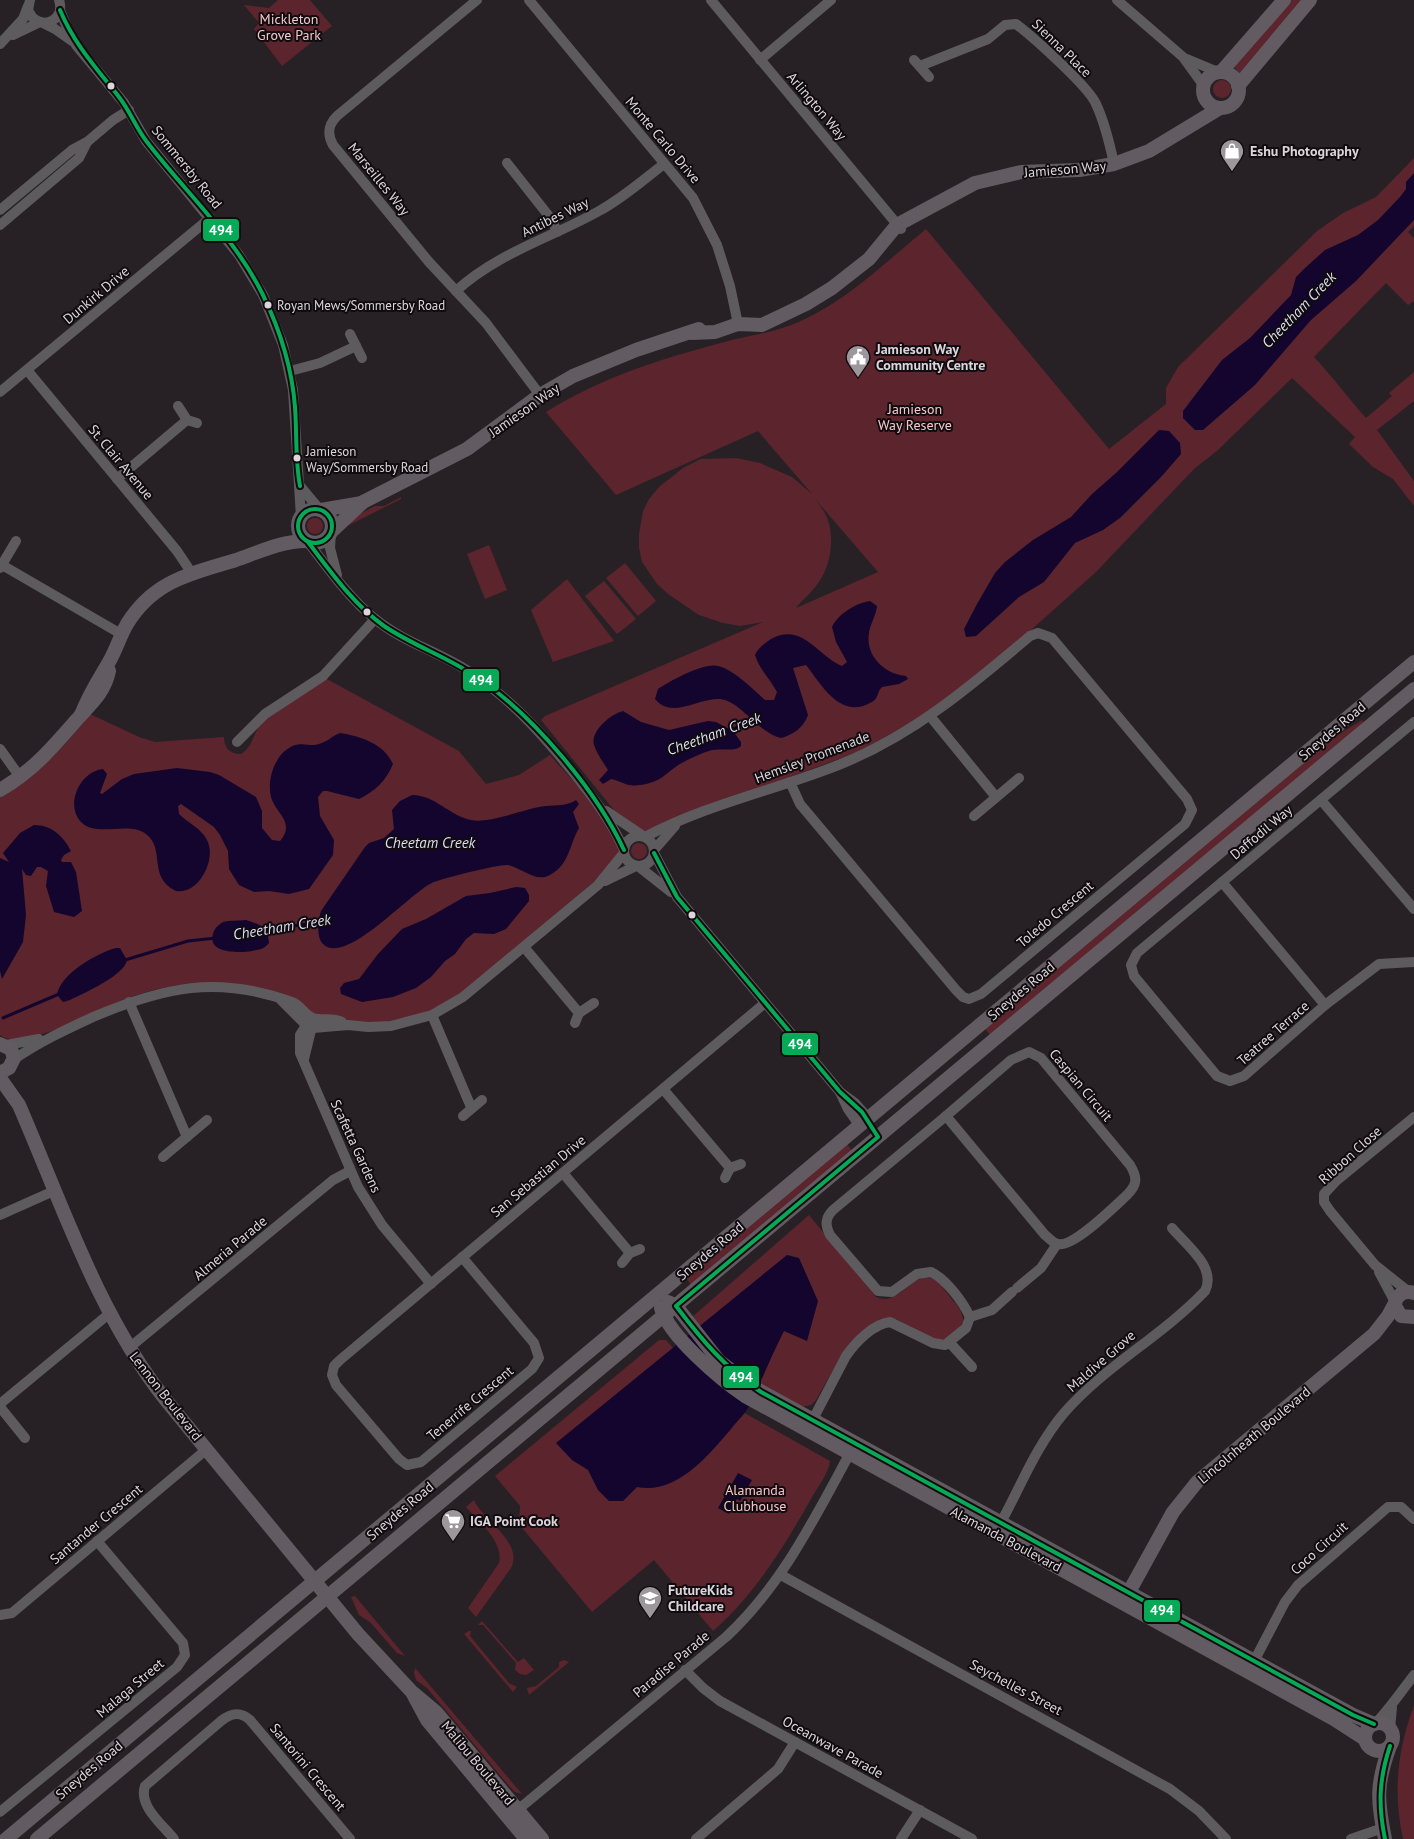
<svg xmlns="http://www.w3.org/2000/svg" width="1414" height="1839" font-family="'PT Sans',sans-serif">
  <rect width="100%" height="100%" fill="#272126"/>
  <g fill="#5c242d" fill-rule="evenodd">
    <path d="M278,0H310L332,26L282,66L254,29L259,23L244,5L269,8Z"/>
    <path d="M1291,0H1305L1239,74L1234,66Z"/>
    <circle cx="1222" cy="89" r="9"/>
    <path d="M1414,158V226L1408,232L1414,238V301L1408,305L1386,283L1314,357C1333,377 1348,398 1366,418L1392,396L1389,393L1414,372V401L1377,430L1414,481V506L1393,479L1373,467L1349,444L1355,437L1292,378L1218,450L1194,469L1096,572L1031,630L938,706L878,742L852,754L643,832L618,815L541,720L545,716L763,622L740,626L723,623L699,615L668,594L657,584L642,562L639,548V534L643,511L649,499L659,487L683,468L701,459L736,458L760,463L792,477L812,494L758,431L616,495L546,412C600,378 660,359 721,343C745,336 768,334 791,325C843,305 883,264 926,229L1109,449L1166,404V388L1178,367L1317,231L1343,213L1376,197ZM816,500L878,572L796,608C801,601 810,594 816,586C830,569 835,541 828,520C826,513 820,506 816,500Z"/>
    <path d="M401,497V499L349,525L346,521L375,506H384Z"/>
    <circle cx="315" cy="526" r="8"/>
    <path d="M489,545L507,590L485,599L467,554Z"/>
    <path d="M625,563L656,601L638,616L606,578Z"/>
    <path d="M567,579L614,641L553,662L531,610Z"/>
    <path d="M604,581L636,619L617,634L585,596Z"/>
    <path d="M325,678L459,751L486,784L519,775L550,755C571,780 614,820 619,852L607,871L460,994L428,1012L392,1022H358L318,1016L309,1011L209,983C184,983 160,987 137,995C110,1004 21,1054 0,1035V797C37,775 64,748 90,714L139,737L155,742L224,737C224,748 230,754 241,754C253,747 253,732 263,721Z"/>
    <path d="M1362,720L1364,723L991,1036L985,1029L1333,738Z"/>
    <circle cx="639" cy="851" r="8"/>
    <path d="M847,1144L852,1151L692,1286L686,1278Z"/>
    <path d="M809,1215L876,1297C901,1308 913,1267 935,1280C941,1284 946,1292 950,1297C956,1304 963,1311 963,1321C959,1333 947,1341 934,1340L896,1319L881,1320L844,1351L816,1400L811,1405L801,1407L750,1379L692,1317Z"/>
    <path d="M659,1340H666L698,1377L741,1411L830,1461C829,1473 817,1488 811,1499C783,1548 756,1593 713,1631L654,1560L592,1612L519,1524L520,1506L495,1476Z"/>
    <path d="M474,1500C483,1521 524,1542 511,1568L476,1617L468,1608L499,1563C504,1542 479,1522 466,1507Z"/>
    <path d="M355,1596L405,1656L397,1653L370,1622L359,1615L351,1597Z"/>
    <path d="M482,1621L518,1662L524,1658L534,1670L526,1675L520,1674L515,1670L516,1663L483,1625H478Z"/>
    <path d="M469,1631H471L470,1636L509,1683L517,1687L513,1692L464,1634Z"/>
    <path d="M564,1660L569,1662L529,1695L527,1688L536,1686L559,1667V1662Z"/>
    <path d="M415,1668L416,1669L522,1794L515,1792L509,1786L427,1688L416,1680L414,1673Z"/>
    <path d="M1414,1706V1839H1403C1393,1794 1397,1749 1414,1706Z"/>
  </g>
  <g fill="#13052e">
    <path d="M1414,173V220L1356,281L1311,320L1255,385L1203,430H1195L1183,418V411L1222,360L1250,338L1291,295L1296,277L1305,268L1325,250L1358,235L1378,220L1400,197L1406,189V182Z"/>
    <path d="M1159,430L1169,431L1180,443L1181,454L1161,477L1120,518L1103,530L1075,543L1044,582L1019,597L976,636L966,637L964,629L977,604L995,573L1005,562L1033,540L1071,517L1092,494L1116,473Z"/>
    <path d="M870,601L877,606C876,616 870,624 869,633C865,656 885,674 906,676L908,679L899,684L882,687C877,691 879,698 872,702C841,720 823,687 806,665L793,668L808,715C804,727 793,735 781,738C758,733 741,701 720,699C699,697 672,720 655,699L658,689C670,681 704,662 718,666C733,669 754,690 765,700H774L777,692C771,680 759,669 755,655C758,648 765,643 771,639C803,622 817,656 842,666L847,662L836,642L832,627C838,614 856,603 870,601Z"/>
    <path d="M623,711L641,722L669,730L708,721L716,722L733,731L741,742V746C736,752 721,748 712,750C702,753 690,758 680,764C664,774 662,782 640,785C625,787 622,781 611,779L603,784L599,780L608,770C603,762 597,754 594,745C590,731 611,714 623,711Z"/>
    <path d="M340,733C362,737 383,743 393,764C386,781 375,791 359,799L327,791H323L318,797L320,816L334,840L333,855L309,889L289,894L269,891L254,892L239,885L229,869L228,851L220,835L214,827L181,804L178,806L179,814C188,823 201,828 207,840C217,859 199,895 176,891C147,877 166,849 146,834C128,820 96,839 80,821C65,803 81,771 103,769L107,774L100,793L102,794L122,779L134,774L177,768L210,772L219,775L256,797L262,811V828L272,840L280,841C295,823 278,815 272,800C266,784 273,760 286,750C301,739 308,748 319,744C327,742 332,736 340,733Z"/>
    <path d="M412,795C435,795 450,816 471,820C489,824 526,808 546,806C556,805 568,806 576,800L579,804L573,812L579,828C569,845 570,864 550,875C536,883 522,868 508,865C499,864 444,878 434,882C412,890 346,967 323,944C316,937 318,920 321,911L365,847L369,843L384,838L394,829L392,810L400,801Z"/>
    <path d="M34,825C52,825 63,836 71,851L64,855L61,860L62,862H71L76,872L82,911L74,917L54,912L46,886L48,871L41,867H37L31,876L26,875L22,869L26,915L23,942L2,979L0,971V858L9,862L3,853L20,833Z"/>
    <path d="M516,887L525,888L529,895V901L506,929L494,934L474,933L466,939L455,954L445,961L431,977L416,988L393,997L362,1002L341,994L340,988L344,983L359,979L378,954L402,929L426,919L466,896L490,893Z"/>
    <path d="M246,920C261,925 268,927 269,943C263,950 260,949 252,951C240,953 207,954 213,934C214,929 218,925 223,922C230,920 239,921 246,920Z"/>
    <path d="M116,948H120L127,960C125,975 84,993 70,1000L63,1002L57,995C60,974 97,953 116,948Z"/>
    <path d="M787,1255L799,1258L818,1301L807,1341L784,1331C771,1356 761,1383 748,1408C744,1415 736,1422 731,1429C708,1456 676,1495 637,1487L623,1501H609L598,1490L588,1470L572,1460L556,1443Z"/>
    <path d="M738,1473L752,1480L740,1501L737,1499L729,1514L718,1508Z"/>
  </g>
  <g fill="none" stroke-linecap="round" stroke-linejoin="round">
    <g stroke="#13052e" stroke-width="3">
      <path d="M728,731L755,720"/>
      <path d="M264,930L322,922"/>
      <path d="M125,960L188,941L216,938"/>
      <path d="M3,1018L59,994"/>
    </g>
    <g stroke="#5e5b5e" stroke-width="10">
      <path d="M30,0L28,10L32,17C46,30 65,18 59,0"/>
      <path d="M477,0L337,116C328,125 327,134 333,145L429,262L486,323L540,395"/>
      <path d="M529,0L693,198L717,245L730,286L738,324"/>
      <path d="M711,0L901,229"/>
      <path d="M1117,0L1183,57L1204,86"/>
      <path d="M60,10L67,28L76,45L124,103L146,141L239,255L263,295L283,345L293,390L301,517"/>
      <path d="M43,23L55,29L72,41"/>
      <path d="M13,35L40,22"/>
      <path d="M0,44L23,19L28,6"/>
      <path d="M1187,59L1218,72"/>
      <path d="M760,60L831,0"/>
      <path d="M914,60L929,77"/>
      <path d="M920,66L988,39L1005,25L1016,24C1033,37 1089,87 1096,104C1105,123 1110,145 1114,164"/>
      <path d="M507,163L552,220L557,232"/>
      <path d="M0,210L72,150L87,142L113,120L129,110"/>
      <path d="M0,225L79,158L87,142"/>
      <path d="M456,291C497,253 551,238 599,211C623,198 643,180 664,164"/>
      <path d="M350,334L362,358"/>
      <path d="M27,370L177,551L191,572"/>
      <path d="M290,371L320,363L356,346"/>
      <path d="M0,392L210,218"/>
      <path d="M178,406L187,420L197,423"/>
      <path d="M117,479L187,420"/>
      <path d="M300,486L320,510"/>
      <path d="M331,533L330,548L337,575"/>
      <path d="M308,542C328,568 349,598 375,619C402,641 436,651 465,669C508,696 540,731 572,771C592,796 611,820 624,850"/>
      <path d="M2,565L121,634"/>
      <path d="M0,568L16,541"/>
      <path d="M930,716L996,797"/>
      <path d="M1414,722L1137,953L1131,965L1134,976L1217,1076L1230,1081L1244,1076L1325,1005L1379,964L1414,962"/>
      <path d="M237,742L265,714L323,676L375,619"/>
      <path d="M0,749L20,777"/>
      <path d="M1321,800L1414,909"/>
      <path d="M606,811L643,836"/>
      <path d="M974,816L1019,778"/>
      <circle cx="639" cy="851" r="15"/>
      <path d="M645,837C707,804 776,790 841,764C913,735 971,686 1030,636L1038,633L1052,638L1187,799L1192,810L1185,824L981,994L969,999L963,997L956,990L800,804L790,782"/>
      <path d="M654,850L675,826"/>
      <path d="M654,853L677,897L840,1092L855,1103L869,1119"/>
      <path d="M638,866L671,892"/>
      <path d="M605,881L636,866"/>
      <path d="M1222,882L1325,1005"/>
      <path d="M524,947L579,1013"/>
      <path d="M281,1000L305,1024L313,1028L348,1025L368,1027L391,1026L432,1015L463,997L598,885L624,853"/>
      <path d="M129,1002L187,1137"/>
      <path d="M432,1015L471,1107"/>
      <path d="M309,1021L300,1035V1053L358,1187L382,1225L431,1284"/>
      <path d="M575,1023L579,1013L594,1003"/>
      <path d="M6,1045L39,1039"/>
      <path d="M1029,1052L1041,1058L1130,1165C1138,1178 1137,1185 1127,1195C1115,1206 1073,1248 1058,1244C1053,1243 1049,1238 1045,1235L946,1116L1011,1060Z"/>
      <path d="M304,1059L313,1022"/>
      <path d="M13,1060C39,1042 65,1030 93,1017C164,987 217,975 292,1002C301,1005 304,1015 313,1018C323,1021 332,1017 342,1022"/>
      <path d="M663,1089L730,1168"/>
      <path d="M840,1092L848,1109L860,1126"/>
      <path d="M463,1116L482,1100"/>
      <path d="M946,1116L833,1210C825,1218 825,1225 830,1235L878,1291L892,1292L917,1274L931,1272C947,1280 963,1302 970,1317"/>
      <path d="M163,1157L207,1120"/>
      <path d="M563,1173L630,1253"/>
      <path d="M725,1178L730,1168L741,1164"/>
      <path d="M0,1215L56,1190"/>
      <path d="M462,1257L534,1343L539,1358L532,1369L421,1462L407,1465L399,1459L336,1385L332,1375L334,1366L340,1360C482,1241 623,1122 765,1003"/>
      <path d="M622,1263L630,1253L640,1249"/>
      <path d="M1379,1272L1395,1302"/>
      <path d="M1017,1288L1041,1268L1057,1244"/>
      <path d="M1409,1292L1375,1265L1330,1211L1324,1202V1194L1335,1182L1414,1117"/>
      <path d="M950,1343L972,1367"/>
      <path d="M129,1348L333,1180L350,1171"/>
      <path d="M0,1404L110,1313"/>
      <path d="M0,1407L25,1438"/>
      <path d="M810,1425L846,1356C856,1342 873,1324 890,1322L933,1343L945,1345L966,1328L970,1317L992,1310L1012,1292"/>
      <path d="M998,1528C1019,1490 1036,1446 1064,1413C1105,1366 1162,1336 1205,1291C1217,1267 1186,1245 1172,1228"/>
      <path d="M781,1575L1170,1789L1199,1811L1226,1839"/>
      <path d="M0,1615L12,1613L207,1449"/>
      <path d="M1251,1667L1285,1602L1298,1585L1388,1507H1401L1414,1519"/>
      <path d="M685,1670L703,1688L720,1701L972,1839"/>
      <path d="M1376,1723C1390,1708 1401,1692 1414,1675"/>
      <path d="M1390,1729L1392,1707"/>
      <path d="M0,1812L177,1667L185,1655L183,1643L97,1541"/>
      <path d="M514,1813L726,1637C782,1585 814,1519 850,1453"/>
      <path d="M174,1839C163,1825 138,1806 145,1786L221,1721C231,1713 240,1711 250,1720L350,1839"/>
      <path d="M696,1839L778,1769L795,1742"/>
      <path d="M901,1839L920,1810"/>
      <path d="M1351,1839L1383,1828"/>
    </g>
    <g stroke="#625c62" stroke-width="14">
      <path d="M1221,72L1284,0"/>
      <circle cx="1221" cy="90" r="18"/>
      <path d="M1238,86L1310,0"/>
      <path d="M692,333L715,332L738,324L762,325L806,304L832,288L869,259L897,225L975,183L1021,172L1079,170L1114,164L1149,151L1220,108"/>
      <circle cx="315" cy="526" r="17"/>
      <path d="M321,510L362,503"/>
      <path d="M331,532L363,502L467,449L540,395L573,376L636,350L699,329"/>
      <path d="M81,715C89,694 98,681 109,662C116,650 120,636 127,624C154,580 191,574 236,560C259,552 282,541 306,541"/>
      <path d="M0,790C34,770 54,746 80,716C93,702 105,691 109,671"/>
      <path d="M0,1044L11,1049L14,1058L9,1068L0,1073"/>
      <path d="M0,1078L19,1105C62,1204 98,1314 165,1399L358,1634L411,1691L436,1712L542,1839"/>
      <path d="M1414,1293C1404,1290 1395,1295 1395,1306L1401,1316L1414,1317"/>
      <path d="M668,1302L676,1306L719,1361L753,1387L1353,1715L1374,1724"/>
      <path d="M661,1308C669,1336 721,1380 745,1396L1334,1719L1365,1739"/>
      <path d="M1124,1601L1173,1512L1197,1482L1374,1334L1388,1316L1395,1303"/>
      <path d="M413,1694L427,1720L526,1839"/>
      <circle cx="1379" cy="1737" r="14"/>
      <path d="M6,1839L1414,662"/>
      <path d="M37,1839L1414,689"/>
      <path d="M1385,1839C1377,1800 1376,1784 1390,1746"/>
    </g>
    <g stroke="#0f0b0e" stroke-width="8">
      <g id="bus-1">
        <path d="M60,10C74,44 97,69 119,97C130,111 136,128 147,142C186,193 234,236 263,295C280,330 292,368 295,407C297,433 295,460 300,486"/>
        <circle cx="315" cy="526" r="17"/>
        <path d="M308,542C331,572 353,604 384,626C415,647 451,658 481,680C535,718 596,790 624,850"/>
        <path d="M654,853L677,897L840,1092L862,1112L878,1137L676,1306C701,1339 726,1369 761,1392L1353,1715L1374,1724"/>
        <path d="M1385,1839C1378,1805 1379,1779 1390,1746"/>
      </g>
    </g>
    <use href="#bus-1" stroke="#06aa56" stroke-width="4"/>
  </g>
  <defs>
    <g id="shop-pin" transform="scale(1.25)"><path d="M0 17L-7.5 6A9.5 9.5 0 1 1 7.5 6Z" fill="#9d979c" stroke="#0f0b0e"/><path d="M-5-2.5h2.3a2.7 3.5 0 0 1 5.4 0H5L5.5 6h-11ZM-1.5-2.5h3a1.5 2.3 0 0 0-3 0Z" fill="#fff"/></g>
    <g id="civic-pin" transform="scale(1.25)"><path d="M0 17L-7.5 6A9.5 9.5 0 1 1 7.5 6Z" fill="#9d979c" stroke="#0f0b0e"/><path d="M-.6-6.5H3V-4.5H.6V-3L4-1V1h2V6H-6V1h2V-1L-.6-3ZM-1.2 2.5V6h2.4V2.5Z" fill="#fff"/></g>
    <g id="supermarket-pin" transform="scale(1.25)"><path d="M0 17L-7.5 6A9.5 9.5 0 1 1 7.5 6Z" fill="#9d979c" stroke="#0f0b0e"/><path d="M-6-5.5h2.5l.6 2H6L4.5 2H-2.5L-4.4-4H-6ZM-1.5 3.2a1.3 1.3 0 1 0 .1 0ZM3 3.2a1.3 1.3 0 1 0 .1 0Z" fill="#fff"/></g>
    <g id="school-pin" transform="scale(1.25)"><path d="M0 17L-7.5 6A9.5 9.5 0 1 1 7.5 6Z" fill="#9d979c" stroke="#0f0b0e"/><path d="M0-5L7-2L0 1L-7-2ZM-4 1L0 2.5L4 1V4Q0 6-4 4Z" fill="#fff"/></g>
  </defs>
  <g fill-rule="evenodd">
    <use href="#shop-pin" x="1232" y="151"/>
    <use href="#civic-pin" x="858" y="357"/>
    <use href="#supermarket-pin" x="453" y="1521"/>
    <use href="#school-pin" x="650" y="1598"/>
  </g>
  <g fill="#dcd6db" stroke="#0f0b0e" stroke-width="2">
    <circle cx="111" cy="86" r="4.5"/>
    <circle cx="268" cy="305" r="4.5"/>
    <circle cx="297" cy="458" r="4.5"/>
    <circle cx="367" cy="612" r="4.5"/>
    <circle cx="692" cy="915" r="4.5"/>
  </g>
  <g text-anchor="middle" stroke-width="4" stroke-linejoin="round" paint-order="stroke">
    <g font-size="13" fill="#dcd6db" stroke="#0f0b0e" text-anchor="start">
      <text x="277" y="310">Royan Mews/Sommersby Road</text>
      <text x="306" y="456">Jamieson<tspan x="306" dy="16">Way/Sommersby Road</tspan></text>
    </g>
    <g font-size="14" fill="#f7c6ca" stroke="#0f0b0e">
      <text x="289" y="24">Mickleton<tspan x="289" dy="16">Grove Park</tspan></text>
      <text x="915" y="414">Jamieson<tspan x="915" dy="16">Way Reserve</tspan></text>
      <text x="755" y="1495">Alamanda<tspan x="755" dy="16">Clubhouse</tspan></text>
    </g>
    <g font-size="14" fill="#dcd6db" stroke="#0f0b0e">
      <text transform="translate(1062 48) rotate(44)" y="5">Sienna Place</text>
      <text transform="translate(817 106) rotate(50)" y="5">Arlington Way</text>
      <text transform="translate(663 140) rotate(50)" y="5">Monte Carlo Drive</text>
      <text transform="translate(187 167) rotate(51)" y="5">Sommersby Road</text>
      <text transform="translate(1065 169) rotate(-5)" y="5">Jamieson Way</text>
      <text transform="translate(379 179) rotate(51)" y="5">Marseilles Way</text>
      <text transform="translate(555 217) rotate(-26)" y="5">Antibes Way</text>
      <text transform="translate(96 295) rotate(-40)" y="5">Dunkirk Drive</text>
      <text transform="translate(524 410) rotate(-35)" y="5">Jamieson Way</text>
      <text transform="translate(121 462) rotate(50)" y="5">St. Clair Avenue</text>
      <text transform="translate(1332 731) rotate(-40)" y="5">Sneydes Road</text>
      <text transform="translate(812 757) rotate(-21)" y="5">Hemsley Promenade</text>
      <text transform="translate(1261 832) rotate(-40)" y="5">Daffodil Way</text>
      <text transform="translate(1055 914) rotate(-40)" y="5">Toledo Crescent</text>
      <text transform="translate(1021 991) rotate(-40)" y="5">Sneydes Road</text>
      <text transform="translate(1273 1033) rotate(-41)" y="5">Teatree Terrace</text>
      <text transform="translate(1081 1085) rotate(50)" y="5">Caspian Circuit</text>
      <text transform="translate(356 1146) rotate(65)" y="5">Scafetta Gardens</text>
      <text transform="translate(1350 1155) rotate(-42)" y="5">Ribbon Close</text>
      <text transform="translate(538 1176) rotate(-40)" y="5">San Sebastian Drive</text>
      <text transform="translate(230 1248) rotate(-40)" y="5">Almeria Parade</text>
      <text transform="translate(710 1251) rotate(-40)" y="5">Sneydes Road</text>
      <text transform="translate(1101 1361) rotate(-41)" y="5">Maldive Grove</text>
      <text transform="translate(166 1396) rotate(52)" y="5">Lennon Boulevard</text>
      <text transform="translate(470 1403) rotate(-40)" y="5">Tenerrife Crescent</text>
      <text transform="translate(1254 1435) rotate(-40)" y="5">Lincolnheath Boulevard</text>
      <text transform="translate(400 1511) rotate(-40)" y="5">Sneydes Road</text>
      <text transform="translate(96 1524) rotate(-40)" y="5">Santander Crescent</text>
      <text transform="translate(1006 1539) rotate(28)" y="5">Alamanda Boulevard</text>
      <text transform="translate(1319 1548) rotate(-42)" y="5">Coco Circuit</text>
      <text transform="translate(671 1664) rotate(-40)" y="5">Paradise Parade</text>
      <text transform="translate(1016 1687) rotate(28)" y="5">Seychelles Street</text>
      <text transform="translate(130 1688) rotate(-40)" y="5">Malaga Street</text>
      <text transform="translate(833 1747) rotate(29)" y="5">Oceanwave Parade</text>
      <text transform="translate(478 1763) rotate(50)" y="5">Malibu Boulevard</text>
      <text transform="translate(308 1767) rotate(50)" y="5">Santorini Crescent</text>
      <text transform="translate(89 1770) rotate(-40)" y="5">Sneydes Road</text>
    </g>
    <g font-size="14" font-weight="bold" fill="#dcd6db" stroke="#0f0b0e" text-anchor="start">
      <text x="1250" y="156">Eshu Photography</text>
      <text x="876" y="354">Jamieson Way<tspan x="876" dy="16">Community Centre</tspan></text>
      <text x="470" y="1526">IGA Point Cook</text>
      <text x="668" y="1595">FutureKids<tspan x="668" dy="16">Childcare</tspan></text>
    </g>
    <g font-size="15" font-style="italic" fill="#dfddf1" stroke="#0f0b0e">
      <text transform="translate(1299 310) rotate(-46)" y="5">Cheetham Creek</text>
      <text transform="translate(714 734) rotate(-20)" y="5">Cheetham Creek</text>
      <text x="430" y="848">Cheetam Creek</text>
      <text transform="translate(282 927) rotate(-9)" y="5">Cheetham Creek</text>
    </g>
  </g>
  <g stroke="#0f0b0e" stroke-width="2">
    <rect x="202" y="218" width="38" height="24" rx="5" fill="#06aa56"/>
    <rect x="462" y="668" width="38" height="24" rx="5" fill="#06aa56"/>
    <rect x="781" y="1032" width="38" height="24" rx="5" fill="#06aa56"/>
    <rect x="722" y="1365" width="38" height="24" rx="5" fill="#06aa56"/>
    <rect x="1143" y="1599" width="38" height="24" rx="5" fill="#06aa56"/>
  </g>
  <g font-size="14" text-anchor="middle" font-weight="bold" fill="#fff">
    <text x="221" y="235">494</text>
    <text x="481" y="685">494</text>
    <text x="800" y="1049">494</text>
    <text x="741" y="1382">494</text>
    <text x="1162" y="1615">494</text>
  </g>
</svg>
